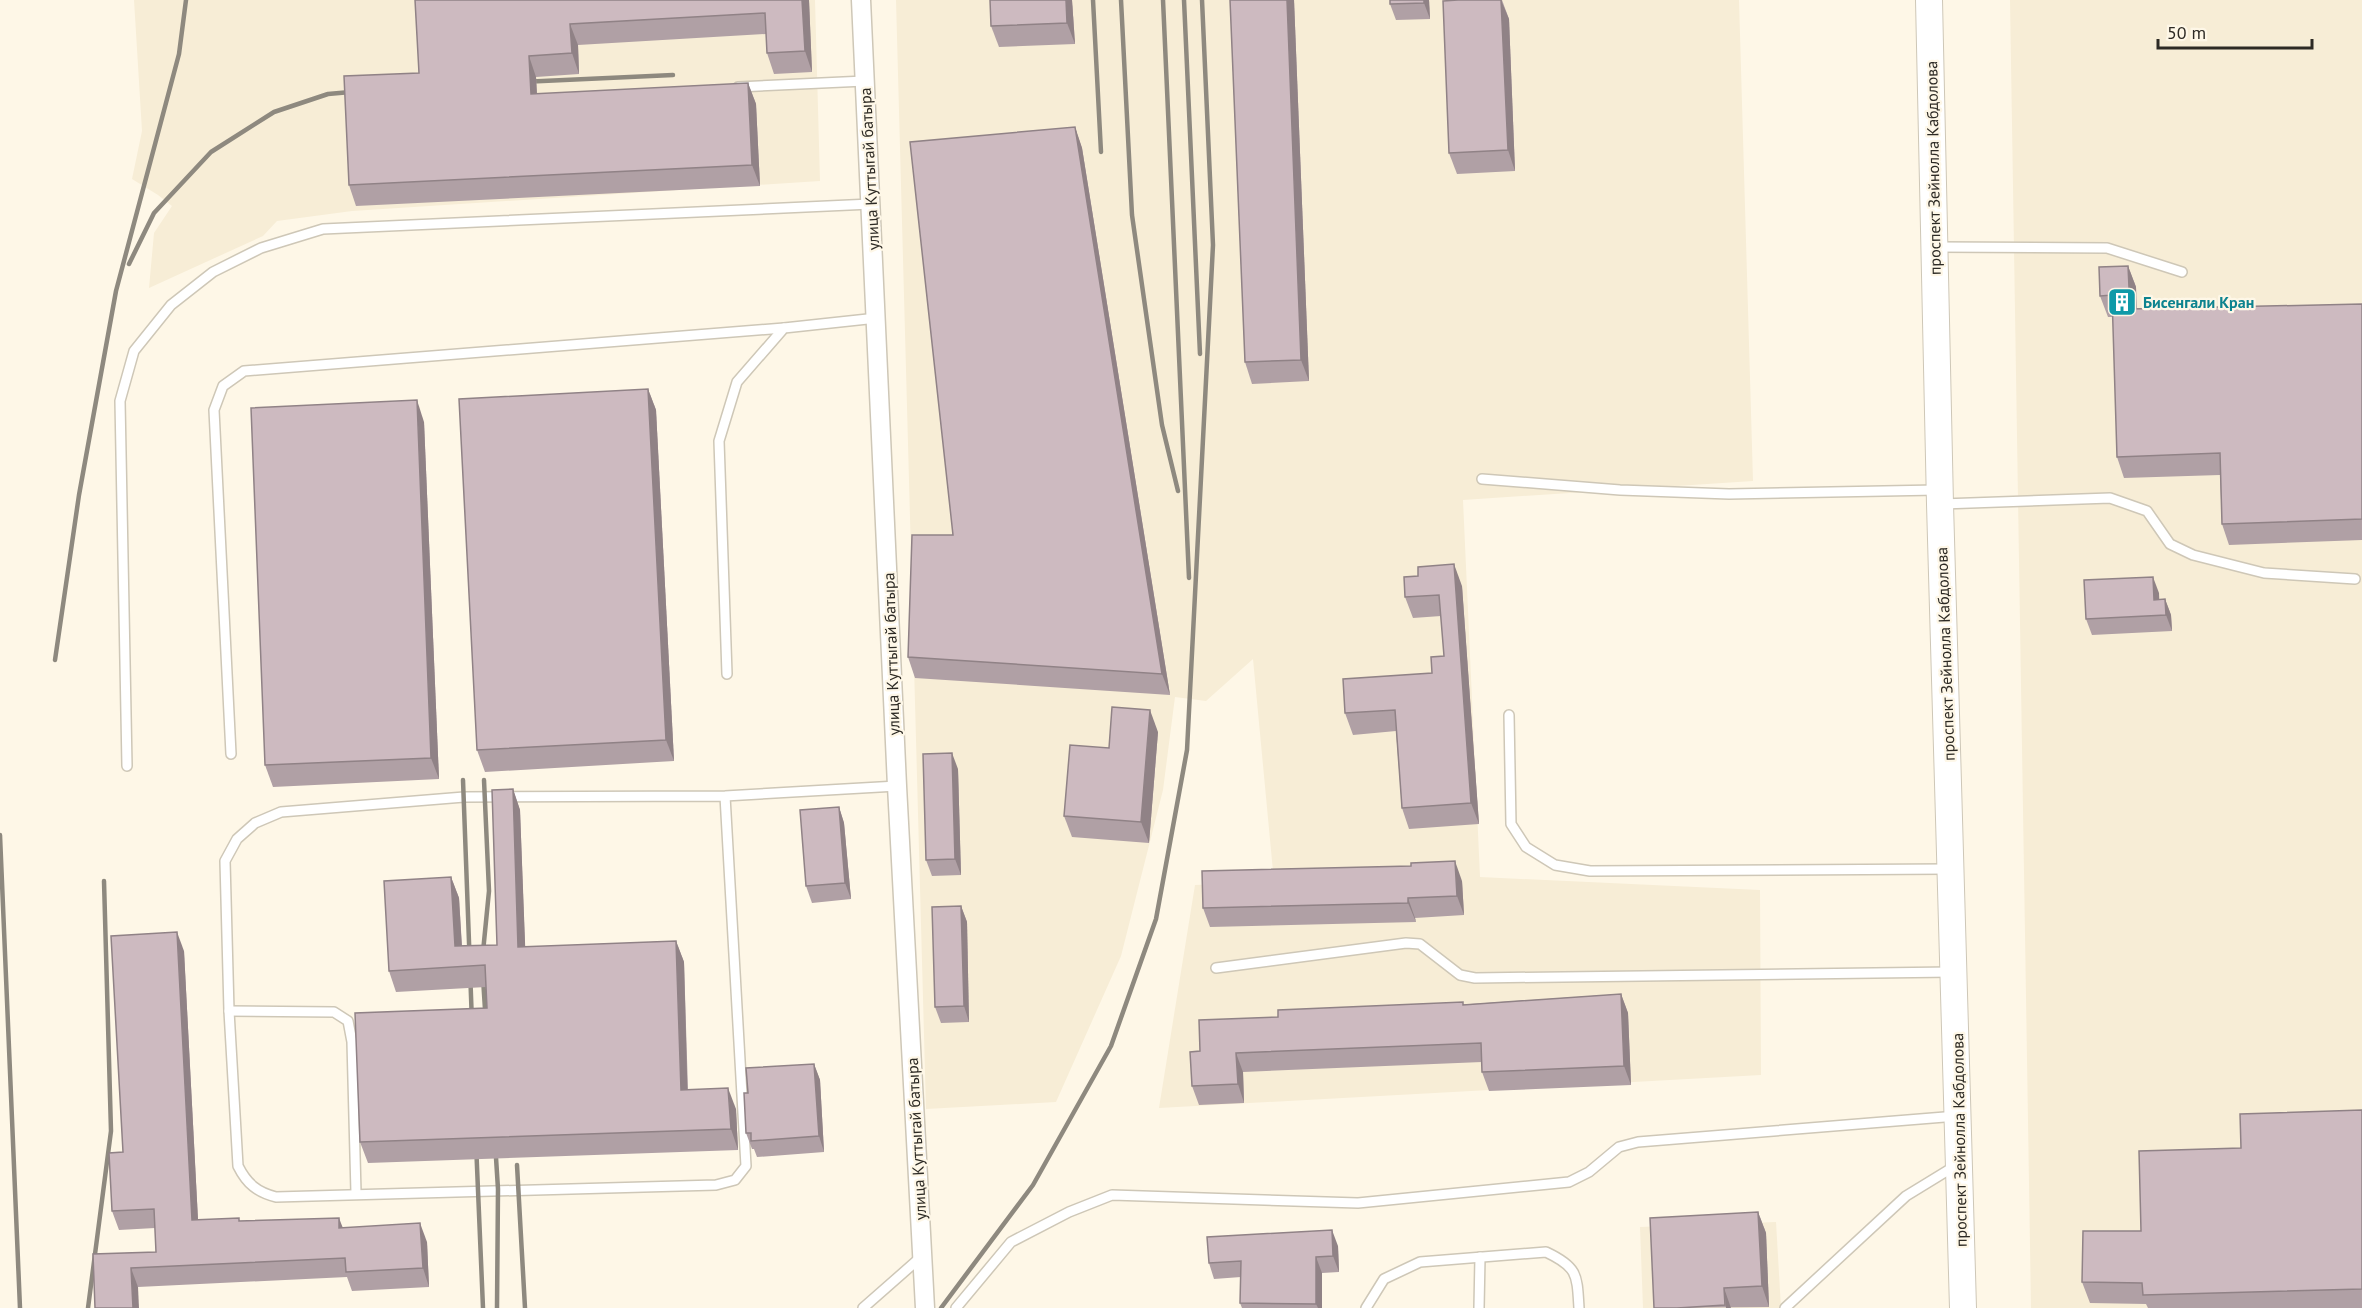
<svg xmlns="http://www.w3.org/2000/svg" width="2362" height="1308" font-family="'PT Sans',sans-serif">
  <rect width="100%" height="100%" fill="#fef7e7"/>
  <g fill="#f7edd6">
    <path d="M134,0H815L820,181L352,211L277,221L263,236L149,288L154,233L172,206L158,195L132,179L142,131Z"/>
    <path d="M896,0H1739L1753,481L1463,500L1480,877L1760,890L1761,1075L1159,1108L1195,885L1274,882L1253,659L1206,701L1175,697L1163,790L1121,956L1056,1102L926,1109Z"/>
    <path d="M2010,0H2362V1308H2031Z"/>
    <path d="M1776,1222L1781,1308H1643L1640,1227Z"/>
  </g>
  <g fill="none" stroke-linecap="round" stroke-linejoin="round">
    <g stroke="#cec7b7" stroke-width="12">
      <g id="lane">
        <path d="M738,87L865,81"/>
        <path d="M1937,247L2107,248L2182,272"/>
        <path d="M1482,479L1620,490L1729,494L1937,490"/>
        <path d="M1942,504L2110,498L2147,511L2170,544L2193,555L2264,573L2355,579"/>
        <path d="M727,674L719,441L737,382L784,328L877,318"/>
        <path d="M1509,715L1511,824L1526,847L1555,865L1590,871L1949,869"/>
        <path d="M231,754L214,410L223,386L244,371L784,328"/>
        <path d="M127,766L120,401L134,351L171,305L213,272L261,248L323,229L871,204"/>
        <path d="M725,796L746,1166L735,1180L716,1185L276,1197C257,1192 247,1184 238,1166L229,1011L225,861L237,839L255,823L281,812L464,797L725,796L897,786"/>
        <path d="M1216,968L1406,943L1420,944L1460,975L1475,978L1952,972"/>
        <path d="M229,1011L334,1012L348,1021L352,1042L356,1193"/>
        <path d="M863,1308L921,1257"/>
        <path d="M956,1308L1011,1242L1069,1212L1112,1195L1358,1203L1569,1182L1589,1172L1619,1147L1638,1142L1957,1116"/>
        <path d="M1366,1308L1384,1279L1420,1262L1546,1252C1578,1267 1577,1275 1579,1308"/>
        <path d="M1479,1308L1480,1257"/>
        <path d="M1785,1308L1906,1196L1955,1166"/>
      </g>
    </g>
    <g stroke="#cec7b7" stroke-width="21">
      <path id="street" d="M861,0L897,786L925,1308"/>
    </g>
    <g stroke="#cec7b7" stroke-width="28">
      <path id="secondary" d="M1929,0L1940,504L1963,1308"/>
    </g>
    <use href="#lane" stroke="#fff" stroke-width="9"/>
    <use href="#street" stroke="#fff" stroke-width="18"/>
    <use href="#secondary" stroke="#fff" stroke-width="26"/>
    <g stroke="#8e897f" stroke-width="4.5">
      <path d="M1093,0L1101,152"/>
      <path d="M1121,0L1132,215L1162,425L1178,491"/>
      <path d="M1163,0L1189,578"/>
      <path d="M1184,0L1200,354"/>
      <path d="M521,82L673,75"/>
      <path d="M129,264L154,213L211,152L274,112L328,94L362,91"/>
      <path d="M55,660L79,495L116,291L179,54L186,0"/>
      <path d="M463,780L472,1023"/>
      <path d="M484,780L489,891L482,962L486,1025"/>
      <path d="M0,835L20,1308"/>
      <path d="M495,1142L498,1189L497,1308"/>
      <path d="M476,1143L483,1308"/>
      <path d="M517,1165L525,1308"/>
      <path d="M88,1308L111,1131L104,881"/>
      <path d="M941,1308L1033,1185L1111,1046L1156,919L1187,750L1213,245L1202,0"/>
    </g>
  </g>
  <g fill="#b0a0a5">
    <path d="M415,0H809L812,72L774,74L767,53L766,34L578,45L579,74L536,77L537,94L748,83L756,104L760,186L356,206L349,185L419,73Z"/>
    <path d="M1072,0L1075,44L999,47L991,26Z"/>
    <path d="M1230,0H1294L1309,381L1252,384L1245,362Z"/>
    <path d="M1429,0L1430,19L1396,20L1390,4Z"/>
    <path d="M1458,0H1502L1509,19L1515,171L1457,174L1449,153Z"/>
    <path d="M1075,127L1082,148L1170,695L915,678L908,657L953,535Z"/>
    <path d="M2128,266L2136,287L2137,309L2362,304V540L2229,545L2222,524L2220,475L2124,478L2117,457L2113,317H2108L2100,296Z"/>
    <path d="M648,389L656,410L674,761L485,772L477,750Z"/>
    <path d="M424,422L439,779L273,787L265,765Z"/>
    <path d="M1462,586L1479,824L1409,829L1402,808L1396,731L1353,735L1345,713L1432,673L1444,656L1441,616L1413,618L1405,597Z"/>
    <path d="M2159,593V599H2165L2171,615L2172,631L2092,635L2086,619Z"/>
    <path d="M1158,732L1149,843L1072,837L1064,816Z"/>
    <path d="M958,769L961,875L932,876L926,860Z"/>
    <path d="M513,789L520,810L525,947L676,941L684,962L688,1090L736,1109L738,1150L368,1163L360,1142L487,1008L486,987L396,992L389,971L451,877L459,898L462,946L497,945Z"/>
    <path d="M839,807L844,823L851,899L812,903L806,886Z"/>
    <path d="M1462,881L1464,915L1415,918L1416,922L1210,927L1203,908Z"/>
    <path d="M961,906L967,922L969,1022L941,1023L935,1007Z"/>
    <path d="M184,951L198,1220L240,1221L343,1227L427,1242L429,1287L352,1291L347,1277L138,1287L93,1254L156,1252L155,1228L119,1230L112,1211L123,1152Z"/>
    <path d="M1621,994L1628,1013L1631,1085L1489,1091L1482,1072V1062L1243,1072L1244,1103L1199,1105L1192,1086L1200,1051L1278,1017Z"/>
    <path d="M814,1064L820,1080L824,1152L757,1157L754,1149H752L746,1133L748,1093Z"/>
    <path d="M2362,1110V1308H2148L2146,1304L2090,1303L2082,1282L2241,1148Z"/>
    <path d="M1758,1212L1766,1233L1769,1307L1654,1308Z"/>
    <path d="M1338,1246L1339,1272L1322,1273V1308H1242L1240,1303L1241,1277L1214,1279L1209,1263Z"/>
  </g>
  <g fill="#908286">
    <path d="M802,0H809L812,72L805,51Z"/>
    <path d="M1066,0H1072L1075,44L1067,23Z"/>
    <path d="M1287,0H1294L1309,381L1301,360Z"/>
    <path d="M1424,0H1429L1430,19L1424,3Z"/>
    <path d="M1501,0L1509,19L1515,171L1508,150Z"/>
    <path d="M570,24L578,45L579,74L572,53Z"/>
    <path d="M529,56L536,77L538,115L531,94Z"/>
    <path d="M748,83L756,104L760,186L752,165Z"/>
    <path d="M1075,127L1082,148L1170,695L1162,674Z"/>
    <path d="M2128,266L2136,287L2137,330L2130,309Z"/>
    <path d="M648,389L656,410L674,761L666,740Z"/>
    <path d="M417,400L424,422L439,779L431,758Z"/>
    <path d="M1454,564L1462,586L1479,824L1471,803Z"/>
    <path d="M2153,577L2159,593L2160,616L2154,600Z"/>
    <path d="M2165,599L2171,615L2172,631L2166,615Z"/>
    <path d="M1150,710L1158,732L1149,843L1141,822Z"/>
    <path d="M952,753L958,769L961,875L955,859Z"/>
    <path d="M513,789L520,810L526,968L518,947Z"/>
    <path d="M839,807L844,823L851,899L845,883Z"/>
    <path d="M1455,861L1462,881L1464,915L1457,896Z"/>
    <path d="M451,877L459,898L463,967L455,946Z"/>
    <path d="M1408,898L1415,918L1416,922L1408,903Z"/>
    <path d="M961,906L967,922L969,1022L964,1006Z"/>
    <path d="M177,932L184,951L199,1239L192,1220Z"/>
    <path d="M676,941L684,962L688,1111L681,1090Z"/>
    <path d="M1621,994L1628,1013L1631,1085L1624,1066Z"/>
    <path d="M1236,1053L1243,1072L1244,1103L1238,1084Z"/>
    <path d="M814,1064L820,1080L824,1152L819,1136Z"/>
    <path d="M728,1088L736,1109L738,1150L731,1129Z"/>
    <path d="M1758,1212L1766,1233L1769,1307L1762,1286Z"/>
    <path d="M339,1218L346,1236L339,1228Z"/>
    <path d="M420,1223L427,1242L429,1287L423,1268Z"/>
    <path d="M1332,1230L1338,1246L1339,1272L1333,1256Z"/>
    <path d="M1316,1257L1322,1273V1308H1318L1316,1304Z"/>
    <path d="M131,1268L138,1287L139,1308H133Z"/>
    <path d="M1724,1288L1731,1308H1726Z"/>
  </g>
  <g fill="#cdbac0" stroke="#908286" stroke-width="1.5">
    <path d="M415,0H802L805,51L767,53L765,13L570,24L572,53L529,56L531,94L748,83L752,165L349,185L344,76L419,73Z"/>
    <path d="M990,0H1066L1067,23L991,26Z"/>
    <path d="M1230,0H1287L1301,360L1245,362Z"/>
    <path d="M1390,0H1424V3L1390,4Z"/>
    <path d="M1458,0H1501L1508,150L1449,153L1443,1Z"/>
    <path d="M1075,127L1162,674L908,657L912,535H953L910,142Z"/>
    <path d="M2128,266L2130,309L2362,304V519L2222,524L2220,453L2117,457L2112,295L2100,296L2099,267Z"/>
    <path d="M648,389L666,740L477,750L459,399Z"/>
    <path d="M417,400L431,758L265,765L251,408Z"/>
    <path d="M1454,564L1471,803L1402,808L1395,710L1345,713L1343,679L1432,673L1431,657L1444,656L1439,595L1405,597L1404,577L1418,576V567Z"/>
    <path d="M2153,577L2154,600L2165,599L2166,615L2086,619L2084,580Z"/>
    <path d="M1112,707L1150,710L1141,822L1064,816L1070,745L1109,748Z"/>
    <path d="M952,753L955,859L926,860L923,754Z"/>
    <path d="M513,789L518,947L676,941L681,1090L728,1088L731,1129L360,1142L355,1013L487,1008L485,965L389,971L384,881L451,877L455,946L497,945L492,790Z"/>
    <path d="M839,807L845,883L806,886L800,810Z"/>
    <path d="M1455,861L1457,896L1408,898V903L1203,908L1202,871L1411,866V863Z"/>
    <path d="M961,906L964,1006L935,1007L932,907Z"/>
    <path d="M177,932L192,1220L239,1218V1221L339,1218V1228L420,1223L423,1268L346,1272L345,1258L131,1268L133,1308H95L93,1254L156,1252L154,1209L112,1211L109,1153L123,1152L111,936Z"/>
    <path d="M1621,994L1624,1066L1482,1072L1481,1043L1236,1053L1238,1084L1192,1086L1190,1052L1200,1051L1199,1020L1278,1017V1010L1463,1002V1005Z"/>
    <path d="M814,1064L819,1136L751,1141V1133H746L744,1093H748L746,1068Z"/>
    <path d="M2362,1110V1289L2143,1295L2142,1283L2082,1282L2083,1231H2141L2139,1151L2241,1148L2240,1114Z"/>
    <path d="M1758,1212L1762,1286L1724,1288L1725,1305L1677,1308H1654L1650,1218Z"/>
    <path d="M1332,1230L1333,1256L1316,1257V1304L1240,1303L1241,1261L1209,1263L1207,1237Z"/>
  </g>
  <defs>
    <g id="building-square" transform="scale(1.5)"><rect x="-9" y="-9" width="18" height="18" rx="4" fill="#0f9aa8" stroke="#fef7e7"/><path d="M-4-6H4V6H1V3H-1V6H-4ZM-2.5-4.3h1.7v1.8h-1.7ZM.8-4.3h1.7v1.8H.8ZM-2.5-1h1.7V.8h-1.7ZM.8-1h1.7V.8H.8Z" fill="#fff"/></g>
  </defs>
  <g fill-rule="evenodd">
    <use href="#building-square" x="2122" y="302"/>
  </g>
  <g text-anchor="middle" stroke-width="4.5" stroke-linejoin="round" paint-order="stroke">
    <g font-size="16" fill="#2d2a24" stroke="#fef7e7">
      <text transform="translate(1933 168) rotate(-91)" y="6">проспект Зейнолла Кабдолова</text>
      <text transform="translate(869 169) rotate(-93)" y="6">улица Куттыгай батыра</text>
      <text transform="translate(891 654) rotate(-92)" y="6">улица Куттыгай батыра</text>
      <text transform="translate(1945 654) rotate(-92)" y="6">проспект Зейнолла Кабдолова</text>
      <text transform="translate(916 1139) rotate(-93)" y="6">улица Куттыгай батыра</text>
      <text transform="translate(1959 1140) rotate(-91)" y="6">проспект Зейнолла Кабдолова</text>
    </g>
    <g font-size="16" font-weight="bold" fill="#0d838f" stroke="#fef7e7" text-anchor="start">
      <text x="2143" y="308">Бисенгали Кран</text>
    </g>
  </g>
  <path d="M2158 39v9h154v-9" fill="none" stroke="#2d2a24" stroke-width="3"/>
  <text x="2167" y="39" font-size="18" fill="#2d2a24" stroke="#fef7e7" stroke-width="4.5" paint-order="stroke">50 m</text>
</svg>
